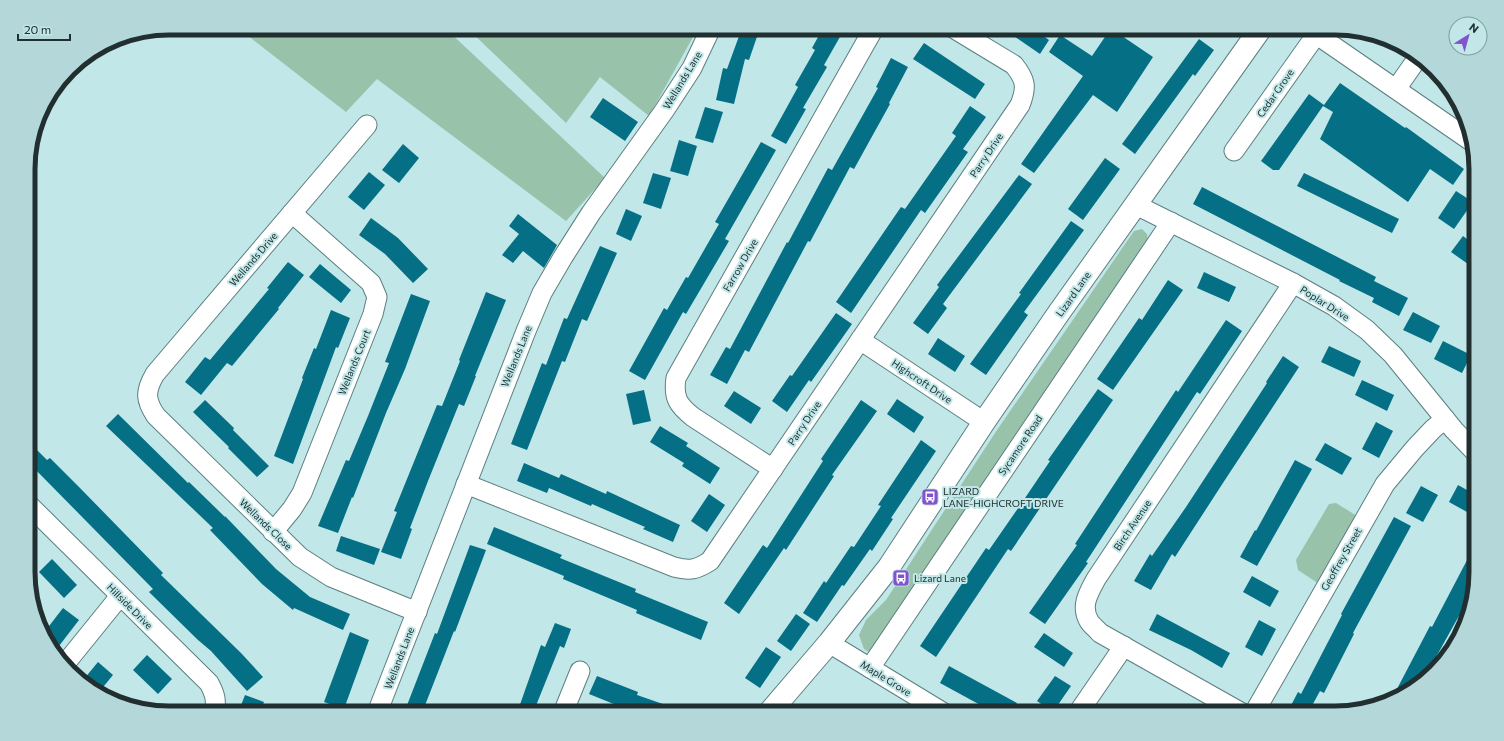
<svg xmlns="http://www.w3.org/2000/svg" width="1504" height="741" font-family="Commissioner,sans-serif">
  <rect width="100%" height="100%" fill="#c1e7e8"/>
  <g fill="#99c2ab">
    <path d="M238,28H445L605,178L566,221L377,79L346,112Z"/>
    <path d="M467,28H698L649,116L600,77L566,123Z"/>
    <path d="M1142,229L1147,234L1148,241L872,654L864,649L859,635L866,620L886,600L995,433L1134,231Z"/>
    <path d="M1336,503L1357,516L1319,584L1298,570L1296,560L1329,504Z"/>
  </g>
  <g fill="#046f85">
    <path d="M742,28H760L749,60L745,59L734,104L716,100L723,68L727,69Z"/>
    <path d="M823,28H845L824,65L827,67L803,108L806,109L786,144L771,136L798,87L795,85L815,50L812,48Z"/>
    <path d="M1002,28H1032L1049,40L1040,54Z"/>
    <path d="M1111,28H1114L1124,35L1122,36L1153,57L1117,112L1093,95L1034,173L1021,164L1083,76L1049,52L1060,35L1092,56Z"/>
    <path d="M1199,39L1214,50L1195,76L1193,74L1135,154L1122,144Z"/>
    <path d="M924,43L985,84L975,99L913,59Z"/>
    <path d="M891,58L908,67L889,103L890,104L854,169L850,167L810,242L808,241L749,352L745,350L727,384L710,375L726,347L730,349L787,242L788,243L828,168L832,170L878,88L876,87Z"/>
    <path d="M1340,83L1405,128L1406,127L1464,169L1453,185L1430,169L1408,202L1320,139L1333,112L1323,106L1279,170H1273L1261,161L1309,94L1324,105Z"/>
    <path d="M603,98L638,122L625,141L590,117Z"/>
    <path d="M970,106L986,117L963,149L968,152L925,213L921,210L851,313L836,302L901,207L905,209L956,136L952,133Z"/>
    <path d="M705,107L723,112L713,143L695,138Z"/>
    <path d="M679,140L697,146L688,176L670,171Z"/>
    <path d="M761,142L776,150L725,239L729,241L686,314L683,312L645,380L629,371L664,308L667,310L686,277L688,278L719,224L715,222Z"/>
    <path d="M403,144L419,158L399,183L382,170Z"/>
    <path d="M1105,158L1120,169L1083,220L1068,209Z"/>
    <path d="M369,172L385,185L364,210L348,197Z"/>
    <path d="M653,173L671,178L661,209L643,203Z"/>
    <path d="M1304,173L1399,219L1392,233L1297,186Z"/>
    <path d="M1019,175L1032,184L943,304L947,308L928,334L913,323L939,287L937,285Z"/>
    <path d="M1202,187L1376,277L1374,281L1408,298L1399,316L1372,302L1374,298L1339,281L1340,280L1193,204Z"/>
    <path d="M1456,191L1473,202L1454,229L1438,218Z"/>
    <path d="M626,209L642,216L631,241L616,234Z"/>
    <path d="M518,214L557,245L544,268L523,251L513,263L502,255L519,234L509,226Z"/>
    <path d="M371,218L398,238L428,269L413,283L385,254L359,235Z"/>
    <path d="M1071,221L1084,230L1024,312L1028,315L986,375L970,364L1021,294L1019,293Z"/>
    <path d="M1463,236L1475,245V269L1451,252Z"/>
    <path d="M600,246L617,253L587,321L582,319L565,362L562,361L527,450L511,444L542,363L546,365L564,318L567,319Z"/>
    <path d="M288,262L304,275L278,308L279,309L232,366L227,363L201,395L185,382L205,357L210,360L269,289L267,288Z"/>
    <path d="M320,264L351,290L341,303L309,277Z"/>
    <path d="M1204,272L1236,287L1229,302L1197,288Z"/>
    <path d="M1168,280L1183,290L1113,390L1097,379L1139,318L1142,320Z"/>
    <path d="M486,292L506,300L475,376H476L464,406L459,404L428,481L410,528L412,529L401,559L381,552L397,512L394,511L437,405L442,406L460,361L459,360Z"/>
    <path d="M411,294L430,301L405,369L386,413L353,498L352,497L338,533L318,526L346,460L349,461L368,416L389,363L385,362Z"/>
    <path d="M331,310L350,318L338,348L336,347L293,464L274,456L303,379L302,378L314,348L316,349Z"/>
    <path d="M1413,312L1440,326L1431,343L1403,330Z"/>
    <path d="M836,313L852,324L811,382L809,380L787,412L772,401L790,375L792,376Z"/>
    <path d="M1226,320L1242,331L1200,394L1197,392L1086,562L1088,563L1045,624L1029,613L1077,545L1075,544L1176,390L1178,392Z"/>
    <path d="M938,338L965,356L955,372L928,354Z"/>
    <path d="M1443,341L1471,355L1462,373L1434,359Z"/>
    <path d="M1329,346L1361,361L1354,377L1321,362Z"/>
    <path d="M1283,356L1299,367L1221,486L1175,557L1172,554L1151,590L1134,581L1150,554L1152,556L1186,507L1267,383L1266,382Z"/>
    <path d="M1362,380L1394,395L1387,411L1355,395Z"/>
    <path d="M1098,389L1113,400L1011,551L1008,549L936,657L920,646L986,548L989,550L1023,501L1050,461L1048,460Z"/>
    <path d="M644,390L651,421L633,425L626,394Z"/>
    <path d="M734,391L761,408L751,424L724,406Z"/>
    <path d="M897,399L924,417L914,433L887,414Z"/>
    <path d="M205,400L234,428L233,430L269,466L257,477L228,448L229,447L193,412Z"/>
    <path d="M861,400L877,411L832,475L834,476L786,550L784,548L739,614L724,603L763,545L767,548L823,461L821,459Z"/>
    <path d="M118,414L188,483L189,482L225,517V516L276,569L310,597L350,614L343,630L294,608L293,610L262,584L210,530L213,528L106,426Z"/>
    <path d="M1376,422L1393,431L1379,458L1362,449Z"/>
    <path d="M660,426L688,443L686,446L720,468L710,484L682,466L684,463L650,442Z"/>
    <path d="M921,440L936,451L891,518L893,519L872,551L870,549L844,586L842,585L817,622L803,613L824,581L826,583L851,546L854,547L881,506L878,505Z"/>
    <path d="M29,442L47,460L50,458L80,488L163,573L161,575L241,653L263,677L247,691L211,651L198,640L149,592L153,589L29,463Z"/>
    <path d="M1325,443L1352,458L1342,475L1315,460Z"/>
    <path d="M1295,460L1312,469L1257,566L1240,557L1255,530L1256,531Z"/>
    <path d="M524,463L559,478L561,474L606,494L607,491L680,525L673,542L643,529L645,527L592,504L591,506L549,488L547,493L517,481Z"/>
    <path d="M1458,485L1476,495V517L1449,502Z"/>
    <path d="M1421,486L1438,495L1423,522L1406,513Z"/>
    <path d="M709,494L725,505L707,532L691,521Z"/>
    <path d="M1394,517L1411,526L1353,633L1354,634L1324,693L1320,691L1308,713H1287L1298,692L1301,694L1342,615L1341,614Z"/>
    <path d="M494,527L562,555L560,558L636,589L635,592L708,622L701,640L636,613L637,610L563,579L564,576L487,544Z"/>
    <path d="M341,536L380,549L374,565L336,551Z"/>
    <path d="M1476,543V572L1470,596L1426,675L1413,689L1406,692L1398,687L1430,626L1432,627Z"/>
    <path d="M470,545L486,550L455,632L454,631L422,713H404L435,633L437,634Z"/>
    <path d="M52,559L77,585L64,598L39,572Z"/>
    <path d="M1252,576L1279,591L1270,607L1243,592Z"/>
    <path d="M63,608L79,620L59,646L49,638L46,630Z"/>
    <path d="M796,614L810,624L791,651L777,641Z"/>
    <path d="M1157,614L1230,653L1222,668L1191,650L1149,630Z"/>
    <path d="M1259,620L1276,629L1262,656L1245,647Z"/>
    <path d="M555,623L571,629L564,648L560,646L533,713H517L541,645L545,647Z"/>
    <path d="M350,632L369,640L344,709L324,702Z"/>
    <path d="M1044,633L1073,653L1064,667L1034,647Z"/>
    <path d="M766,647L781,657L760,688L745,678Z"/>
    <path d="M147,655L172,679L158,694L133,670Z"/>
    <path d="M98,662L113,675L99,692L84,679Z"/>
    <path d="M949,666L1017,703L1012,713H995L940,683Z"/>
    <path d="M597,676L638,692L637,695L683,711L682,713H636L589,694Z"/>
    <path d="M1055,676L1071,686L1053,712L1037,701Z"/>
    <path d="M245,695L264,702L260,713H238Z"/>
  </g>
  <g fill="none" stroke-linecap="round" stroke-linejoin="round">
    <g stroke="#5c7f80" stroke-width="21">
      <g id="street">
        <path d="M1307,28L1471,141"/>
        <path d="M1396,89L1417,59"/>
        <path d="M367,125L155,374C145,391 145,400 156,416L300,557L331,577L417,612"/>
        <path d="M1234,151L1316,35"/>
        <path d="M1136,205L1293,283L1334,306L1367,330L1393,355L1454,430L1476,453"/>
        <path d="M860,340L984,422"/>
        <path d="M773,469L693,417C678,405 673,398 676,378L874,28"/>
        <path d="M466,484L674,567C690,571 696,570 710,561L1020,105C1027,87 1026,80 1014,65L953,28"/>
        <path d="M29,505L209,683C215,694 217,701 214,713"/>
        <path d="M273,532L292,509L302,493L373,314L377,297L371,283L292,213"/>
        <path d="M829,643L944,713"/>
        <path d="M65,664L120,596"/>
        <path d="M870,668L1171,222"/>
        <path d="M377,713L526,331L542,293L563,257L591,213L664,111L692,68L711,28"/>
        <path d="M563,713L580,671"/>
        <path d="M1078,713L1124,646"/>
        <path d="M1242,713L1100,633C1097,629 1091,625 1089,621C1080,606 1089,592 1096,579L1293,283"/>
        <path d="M1254,713L1385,484L1415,448L1433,429L1445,419"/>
      </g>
    </g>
    <g stroke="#5c7f80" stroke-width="24">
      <path id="secondary" d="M769,713L829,643L889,567L984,422L1058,314L1261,28"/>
    </g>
    <use href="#street" stroke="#fff" stroke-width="19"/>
    <use href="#secondary" stroke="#fff" stroke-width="22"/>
  </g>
  <defs>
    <g id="bus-square" transform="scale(0.9)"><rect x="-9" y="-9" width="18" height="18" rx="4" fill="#8154cd" stroke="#c1e7e8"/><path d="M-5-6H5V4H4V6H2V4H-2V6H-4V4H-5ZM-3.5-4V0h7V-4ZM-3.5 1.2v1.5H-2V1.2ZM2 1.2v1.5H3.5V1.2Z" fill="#fff"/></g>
  </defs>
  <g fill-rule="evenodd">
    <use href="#bus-square" x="930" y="497"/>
    <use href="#bus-square" x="901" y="578"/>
  </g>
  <g text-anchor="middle" stroke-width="4" stroke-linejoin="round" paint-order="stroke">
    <g font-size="10" fill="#212f30" stroke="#c1e7e8">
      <text transform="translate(682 80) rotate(-59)" y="4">Wellands Lane</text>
      <text transform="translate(1275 93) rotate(-55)" y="4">Cedar Grove</text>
      <text transform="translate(986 155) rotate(-56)" y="4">Parry Drive</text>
      <text transform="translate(253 259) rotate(-49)" y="4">Wellands Drive</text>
      <text transform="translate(740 265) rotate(-60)" y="4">Farrow Drive</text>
      <text transform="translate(1073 294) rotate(-55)" y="4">Lizard Lane</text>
      <text transform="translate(1325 303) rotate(32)" y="4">Poplar Drive</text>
      <text transform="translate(516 356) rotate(-68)" y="4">Wellands Lane</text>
      <text transform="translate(354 362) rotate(-68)" y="4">Wellands Court</text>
      <text transform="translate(922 381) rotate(34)" y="4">Highcroft Drive</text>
      <text transform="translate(804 423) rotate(-56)" y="4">Parry Drive</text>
      <text transform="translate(1020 445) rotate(-56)" y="4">Sycamore Road</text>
      <text transform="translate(266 524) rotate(44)" y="4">Wellands Close</text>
      <text transform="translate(1132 525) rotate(-56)" y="4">Birch Avenue</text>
      <text transform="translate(1341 559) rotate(-60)" y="4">Geoffrey Street</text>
      <text transform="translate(130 606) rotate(45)" y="4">Hillside Drive</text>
      <text transform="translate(399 658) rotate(-69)" y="4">Wellands Lane</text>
      <text transform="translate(886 678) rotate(32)" y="4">Maple Grove</text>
    </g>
    <g font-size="10" fill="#212f30" stroke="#c1e7e8" text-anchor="start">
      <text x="943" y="495">LIZARD<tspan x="943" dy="12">LANE-HIGHCROFT DRIVE</tspan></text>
      <text x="914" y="582">Lizard Lane</text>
    </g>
  </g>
  <path d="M0 0H1504V741H0ZM169 35H1335A134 134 0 0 1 1469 169V572A134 134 0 0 1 1335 706H169A134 134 0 0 1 35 572V169A134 134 0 0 1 169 35Z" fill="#b4d8d9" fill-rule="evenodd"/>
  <path fill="none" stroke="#212f30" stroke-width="5" d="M169 35H1335A134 134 0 0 1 1469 169V572A134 134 0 0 1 1335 706H169A134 134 0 0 1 35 572V169A134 134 0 0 1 169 35Z"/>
  <g transform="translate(1468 36) rotate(37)"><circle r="19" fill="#c1e7e8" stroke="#819d9e"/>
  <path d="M0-3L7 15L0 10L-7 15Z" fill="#8154cd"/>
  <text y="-6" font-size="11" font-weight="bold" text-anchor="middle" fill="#212f30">N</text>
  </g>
  <path d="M18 34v6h52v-6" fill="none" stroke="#212f30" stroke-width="2"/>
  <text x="24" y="34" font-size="12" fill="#212f30" stroke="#c1e7e8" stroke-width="3" paint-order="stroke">20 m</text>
</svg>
